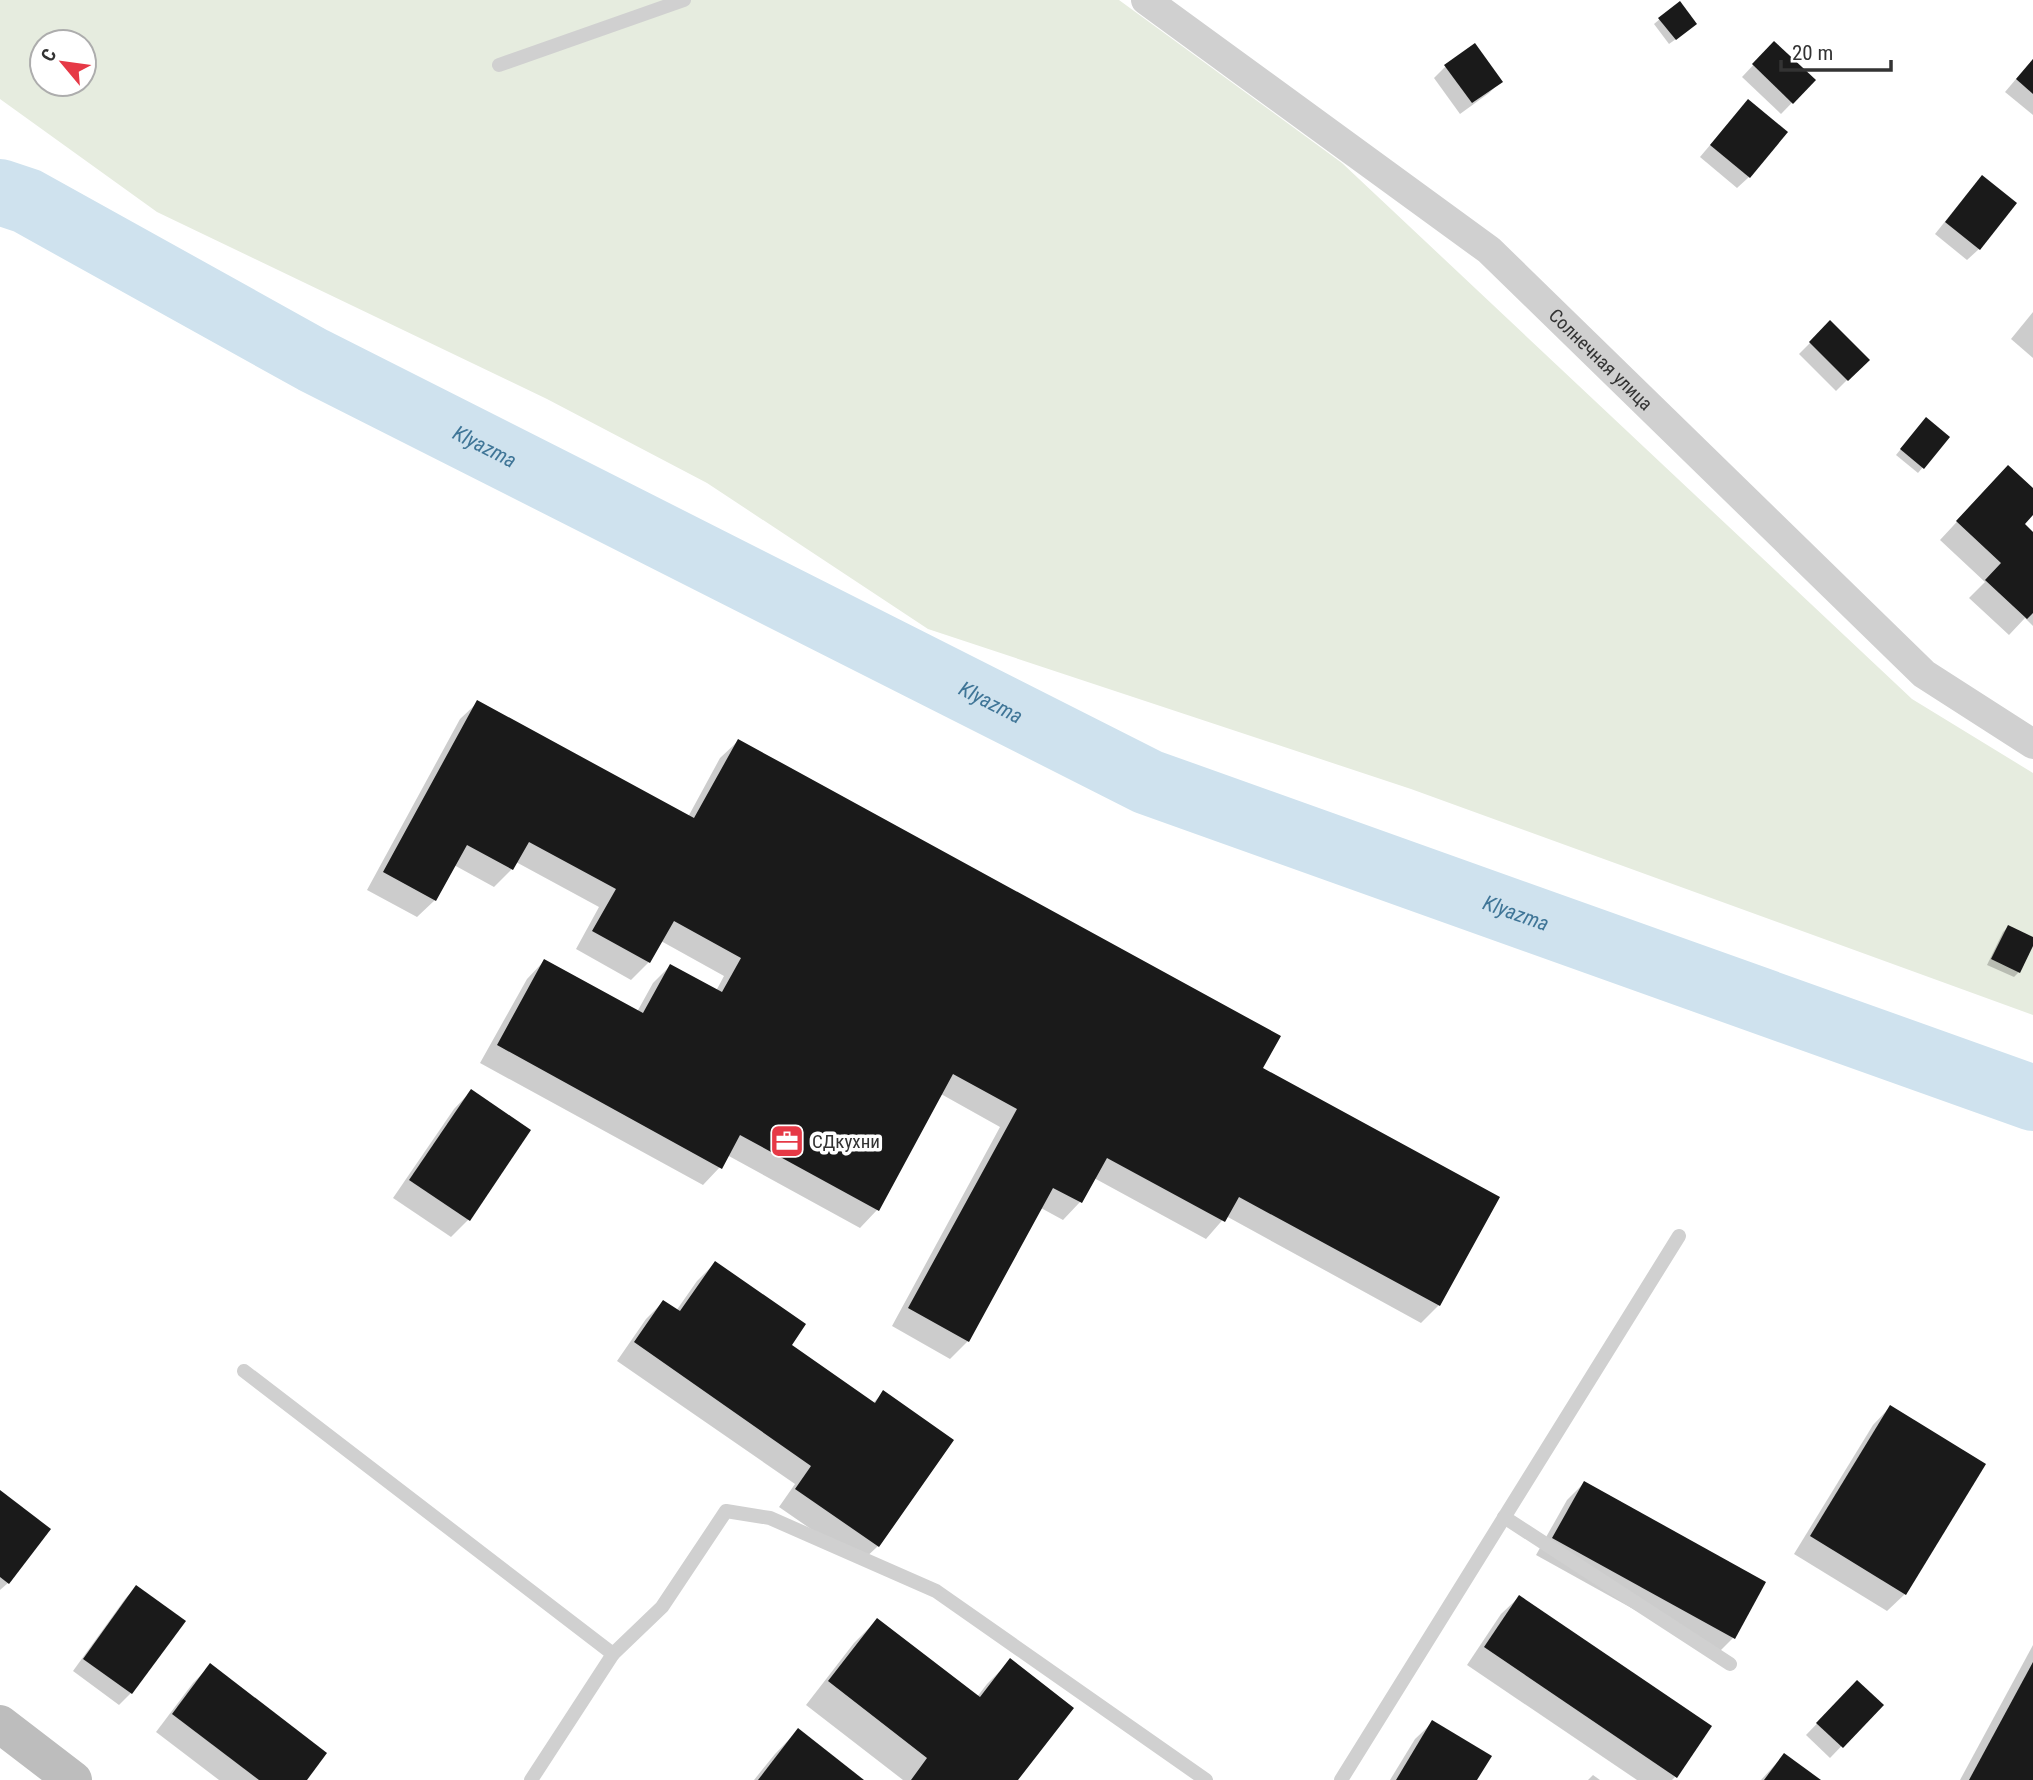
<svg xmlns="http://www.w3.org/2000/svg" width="2033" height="1780" font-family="'Roboto Condensed',sans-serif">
  <rect width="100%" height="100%" fill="#fff"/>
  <path fill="#e6ecdf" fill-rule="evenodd" d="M0,0H1119L1342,163L1912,699L2033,773V1015L1411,789L928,629L707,483L547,399L157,212L0,99ZM42,42H84V84H42Z"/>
  <g fill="#0003">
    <path d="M1660,19L1690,29L1669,44L1654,24Z"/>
    <path d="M1774,43L1813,81L1781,114L1742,77Z"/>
    <path d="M2033,59V115L2005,92Z"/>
    <path d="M1446,66L1500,82L1489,93L1460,114L1434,78Z"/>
    <path d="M1737,113L1749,177L1737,188L1700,157Z"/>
    <path d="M1982,177L2015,203L1979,249L1967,260L1935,234L1971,189Z"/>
    <path d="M2033,312V358L2011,339Z"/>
    <path d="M1830,323L1867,360L1836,391L1799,354Z"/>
    <path d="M1921,424L1923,467L1918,473L1896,455Z"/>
    <path d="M1991,485L2033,490V513L2022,524L2033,534V626L2025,618L2009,635L1969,598L1985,582L1940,540Z"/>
    <path d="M478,702L688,817L720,758L738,741L1261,1069L1439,1305L1421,1323L1226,1216L1206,1239L1094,1178L1080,1202L1063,1220L1041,1208L968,1341L950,1359L892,1326L1000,1127L941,1094L877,1210L860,1228L727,1155L720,1167L703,1185L480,1063L527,979L544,961L637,1012L653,983L670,966L716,991L724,976L661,941L649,962L631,980L576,949L599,907L516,862L512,869L494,887L454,865L435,900L417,917L367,890L460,719Z"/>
    <path d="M2008,927L2033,939L2019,972L2014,977L1987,965L2003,932Z"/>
    <path d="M471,1091L529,1131L468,1220L451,1237L393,1198L454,1109Z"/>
    <path d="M715,1263L790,1345L873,1403L883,1393L878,1546L860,1563L779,1507L795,1484L617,1361L646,1319L663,1302L676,1311L697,1281Z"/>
    <path d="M1890,1407L1905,1594L1887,1611L1794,1554L1873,1425Z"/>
    <path d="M1584,1483L1733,1638L1716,1655L1536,1555L1567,1500Z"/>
    <path d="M0,1492L8,1583L0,1590Z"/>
    <path d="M136,1587L183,1621L131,1693L119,1705L73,1671L125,1599Z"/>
    <path d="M1519,1597L1675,1777L1672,1780H1637L1467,1665L1501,1614Z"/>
    <path d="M877,1620L977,1697L987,1684L1010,1661L1016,1780H903L806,1705L854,1643Z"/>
    <path d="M2033,1645V1780H1960Z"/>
    <path d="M210,1666L304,1780H219L156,1732L193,1683Z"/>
    <path d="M1857,1682L1881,1705L1830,1758L1806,1735Z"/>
    <path d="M1433,1722L1475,1780H1390L1415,1739Z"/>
    <path d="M798,1730L862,1780H754L775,1754Z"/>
    <path d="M1784,1755L1818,1780H1761Z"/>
    <path d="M1593,1775L1600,1780H1588Z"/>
  </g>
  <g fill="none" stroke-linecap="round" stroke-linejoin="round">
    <path stroke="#cfe2ee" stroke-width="66" id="s1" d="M0,192L27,201L313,360L1148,782L2033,1098"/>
  </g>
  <g fill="#1a1a1a">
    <path d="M1680,1L1697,24L1676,40L1658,18Z"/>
    <path d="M1774,41L1816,80L1793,104L1752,64Z"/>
    <path d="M1475,43L1503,82L1472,103L1444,65Z"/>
    <path d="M2033,59V94L2016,79Z"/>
    <path d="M1748,99L1788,132L1750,178L1710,145Z"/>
    <path d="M1982,175L2017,203L1980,250L1945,222Z"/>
    <path d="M1830,320L1870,360L1848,381L1809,342Z"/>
    <path d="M1926,417L1950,437L1924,469L1900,449Z"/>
    <path d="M2008,465L2033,488V515L2025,524L2033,532V613L2027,619L1985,580L2001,563L1956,521Z"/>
    <path d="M477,700L694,818L738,739L1281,1036L1263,1068L1500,1197L1440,1306L1239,1197L1225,1222L1107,1158L1082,1203L1053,1188L969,1342L908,1308L1017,1109L953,1074L879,1211L740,1135L722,1169L497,1045L544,959L643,1013L670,964L722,992L741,958L674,921L650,963L592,931L616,889L529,842L513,870L467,845L436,901L383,872Z"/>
    <path d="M2008,925L2033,937V946L2020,973L1991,959Z"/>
    <path d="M471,1089L531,1130L470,1221L409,1180Z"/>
    <path d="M715,1261L806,1324L792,1345L875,1403L883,1390L954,1440L879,1547L795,1489L811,1466L634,1342L663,1300L680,1311Z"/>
    <path d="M1890,1405L1986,1464L1906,1595L1810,1536Z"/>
    <path d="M1584,1481L1766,1582L1735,1639L1552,1538Z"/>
    <path d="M0,1490L51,1529L9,1584L0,1577Z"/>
    <path d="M136,1585L186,1621L132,1694L83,1659Z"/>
    <path d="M1519,1595L1712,1726L1677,1778L1484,1647Z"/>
    <path d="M877,1618L980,1697L1010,1658L1074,1708L1018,1780H911L927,1758L828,1681Z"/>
    <path d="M2033,1662V1780H1969Z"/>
    <path d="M210,1663L327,1753L307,1780H259L172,1714Z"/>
    <path d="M1857,1680L1884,1705L1843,1748L1816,1723Z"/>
    <path d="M1432,1720L1492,1756L1477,1780H1396Z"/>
    <path d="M798,1728L864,1780H758Z"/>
    <path d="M1784,1753L1821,1780H1764Z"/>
  </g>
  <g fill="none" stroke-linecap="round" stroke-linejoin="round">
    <g stroke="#d0d0d0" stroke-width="14">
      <path d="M499,65L684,0"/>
      <path d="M244,1371L613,1654L662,1607L726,1511L770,1518L936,1591L1206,1780"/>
      <path d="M1504,1517L1730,1664"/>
      <path d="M531,1780L613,1654"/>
      <path d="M1341,1780L1679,1236"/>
    </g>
    <path stroke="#d0d0d0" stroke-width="30" id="s2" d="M1146,0L1489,250L1924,674L2033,744"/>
    <path stroke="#bdbdbd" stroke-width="38" d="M0,1724L73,1780"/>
  </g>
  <defs>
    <g id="office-square" transform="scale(1.75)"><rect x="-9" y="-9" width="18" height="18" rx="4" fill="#e63946" stroke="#fff"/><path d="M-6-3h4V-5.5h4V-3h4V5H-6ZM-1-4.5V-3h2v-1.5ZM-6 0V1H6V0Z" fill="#fff"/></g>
  </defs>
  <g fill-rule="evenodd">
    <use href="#office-square" x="787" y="1141"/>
  </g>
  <g text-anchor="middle" stroke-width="7" stroke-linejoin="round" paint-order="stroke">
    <g font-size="19" fill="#333" stroke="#fff">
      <text dy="7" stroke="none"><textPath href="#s2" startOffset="581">Солнечная улица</textPath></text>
    </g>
    <g font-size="19" fill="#333" stroke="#fff" text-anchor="start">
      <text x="812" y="1148">СДкухни</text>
    </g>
    <g font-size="21" font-style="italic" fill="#3f7597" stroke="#fff">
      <text dy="7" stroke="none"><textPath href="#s1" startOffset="548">Klyazma</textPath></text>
      <text dy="7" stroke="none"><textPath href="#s1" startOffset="1115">Klyazma</textPath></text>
      <text dy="7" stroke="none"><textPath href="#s1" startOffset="1682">Klyazma</textPath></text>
    </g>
  </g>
  <g transform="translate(63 63) rotate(299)"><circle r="33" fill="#ffffff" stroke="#adadad" stroke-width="2"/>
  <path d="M0-5L12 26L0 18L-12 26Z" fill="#e63946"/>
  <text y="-10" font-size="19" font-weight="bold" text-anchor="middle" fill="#333333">С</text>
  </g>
  <path d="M1781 60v10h110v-10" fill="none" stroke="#333333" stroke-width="3.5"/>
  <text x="1792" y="60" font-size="21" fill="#333333" stroke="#ffffff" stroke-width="5" paint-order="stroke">20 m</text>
</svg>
